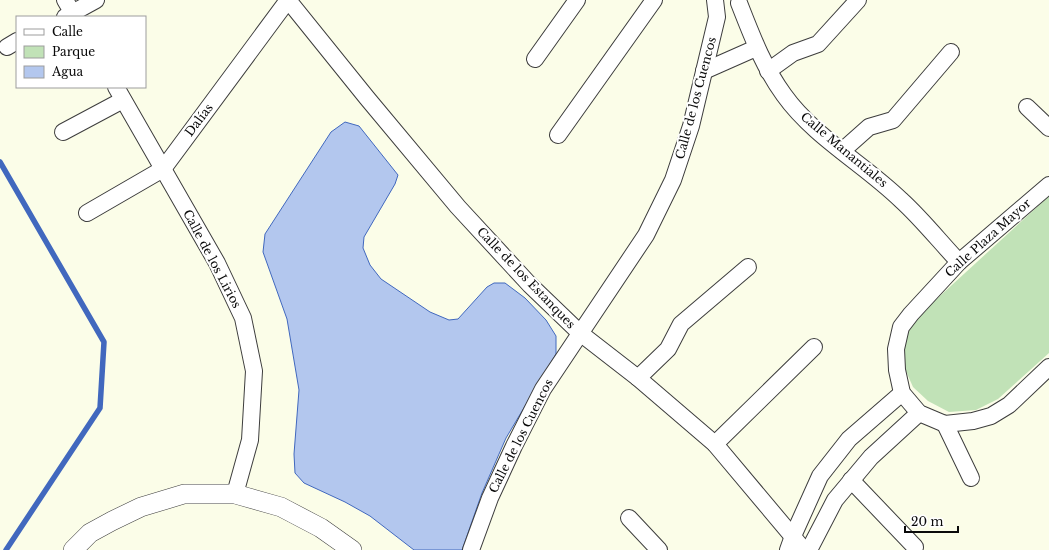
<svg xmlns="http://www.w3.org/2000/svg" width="1049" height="550" font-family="'Libre Baskerville',serif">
  <rect width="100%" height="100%" fill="#fbfde8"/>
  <path fill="#c1e2b7" d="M1049,196V353L998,399L976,410L949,412L928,401L913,387L905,369L903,350L909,329L917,317Z"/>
  <path fill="#b3c7ee" stroke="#4168be" d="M345,122L359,126L398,175L395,184L364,237L363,248L370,265L381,279L430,312L449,320L458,319L487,287L494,283H505L525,298L546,320L556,336V354L506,438L482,493L462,550H414L370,516L345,502L304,483L295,473L294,454L299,390L287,319L263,252L265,234L331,132Z"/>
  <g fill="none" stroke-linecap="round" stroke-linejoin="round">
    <path stroke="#4168be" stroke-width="5.5" d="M0,162L104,342L100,408L6,550"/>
    <g stroke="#3d3d3d" stroke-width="18">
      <g id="minor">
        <path d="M65,0L75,17"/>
        <path d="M288,0L367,98L458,207L530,285L580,333L638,378L715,444L804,550"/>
        <path d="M739,3C752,36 763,66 784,95C814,137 864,164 901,200C922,219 940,242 959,262"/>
        <path d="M65,17L96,0"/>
        <path d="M7,47L17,41"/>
        <path d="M535,59L577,0"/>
        <path d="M704,71L756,48"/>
        <path d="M768,71L793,53L818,44L858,0"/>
        <path d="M116,87L217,263L243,318L254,371L250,440L235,494"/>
        <path d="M1027,107L1049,128"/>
        <path d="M63,132L123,100"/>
        <path d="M558,135L654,0"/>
        <path d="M842,151L869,127L893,120L951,52"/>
        <path d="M1049,185L959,262L911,314L901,327L896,349L897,370L902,393L919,413L945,424L973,421L991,416L1009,405L1049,367"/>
        <path d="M87,213L163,169L288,0"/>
        <path d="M638,378L668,349L681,324L748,267"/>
        <path d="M945,424L971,478"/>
        <path d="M715,444L814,347"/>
        <path d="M851,480L915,547"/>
        <path d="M629,518L659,550"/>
        <path d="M471,550L490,498L514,446L543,389L646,235L673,180L691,126L717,17L715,0"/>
        <path d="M788,550L793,536L820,476L849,439L902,393"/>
        <path d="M809,550L835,500L871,457L919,413"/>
      </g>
    </g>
    <g stroke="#3d3d3d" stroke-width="20">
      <path id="tertiary" d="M73,550L90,533L112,521L141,507L184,494H235L281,507L321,528L352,550"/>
    </g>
    <use href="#minor" stroke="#fff" stroke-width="16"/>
    <use href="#tertiary" stroke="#fff" stroke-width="19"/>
  </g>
  <g text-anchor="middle" stroke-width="4" stroke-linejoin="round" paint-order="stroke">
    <g font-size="12" fill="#0a0a0a" stroke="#fff">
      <text transform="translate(696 98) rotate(-75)" y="4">Calle de los Cuencos</text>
      <text transform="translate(199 120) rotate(-53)" y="4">Dalías</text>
      <text transform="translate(844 150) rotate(40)" y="4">Calle Manantiales</text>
      <text transform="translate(988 238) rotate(-42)" y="4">Calle Plaza Mayor</text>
      <text transform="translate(212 259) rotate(62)" y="4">Calle de los Lirios</text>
      <text transform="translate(526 278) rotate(46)" y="4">Calle de los Estanques</text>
      <text transform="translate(521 436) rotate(-63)" y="4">Calle de los Cuencos</text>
    </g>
  </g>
  <rect x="16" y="16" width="130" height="72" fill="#ffffff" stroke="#9d9d9d"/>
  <rect x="24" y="29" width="20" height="6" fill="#ffffff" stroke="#9d9d9d"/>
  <text x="52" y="36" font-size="12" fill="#0a0a0a">Calle</text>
  <rect x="24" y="46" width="20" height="12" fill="#c1e2b7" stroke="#9d9d9d"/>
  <text x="52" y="56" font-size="12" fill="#0a0a0a">Parque</text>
  <rect x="24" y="66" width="20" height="12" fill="#b3c7ee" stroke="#9d9d9d"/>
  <text x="52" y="76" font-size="12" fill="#0a0a0a">Agua</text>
  <path d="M905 526v6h53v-6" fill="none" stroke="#0a0a0a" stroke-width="2"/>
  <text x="911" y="526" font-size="12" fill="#0a0a0a" stroke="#ffffff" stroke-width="3" paint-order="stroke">20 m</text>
</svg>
